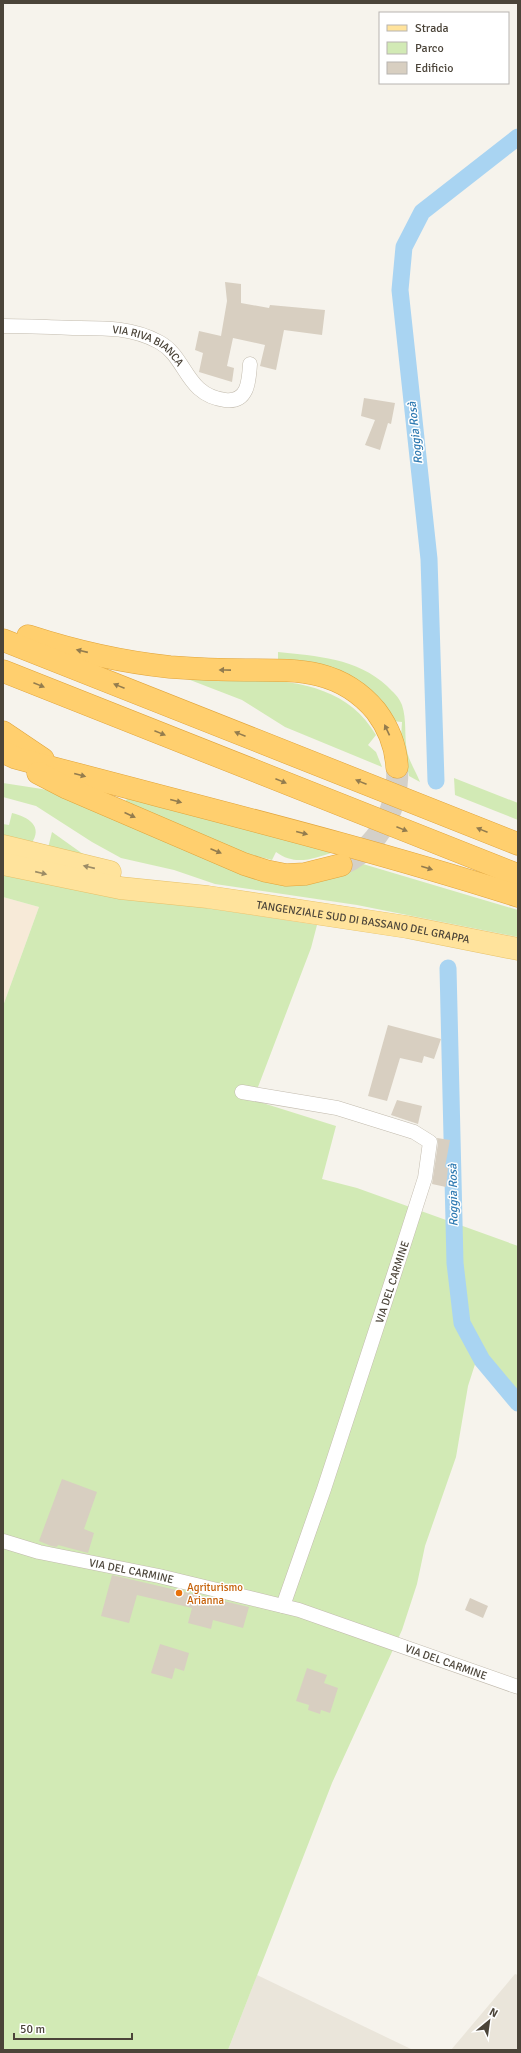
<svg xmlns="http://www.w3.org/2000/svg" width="521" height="2053" font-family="Signika,sans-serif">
  <rect width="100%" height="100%" fill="#f6f3ec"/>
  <g fill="#eae5da">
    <path d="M515,1974L518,1975V2050H451Z"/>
    <path d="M257,1975L413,2050H228Z"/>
  </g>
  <path fill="#f7ead8" d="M3,897L39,907L3,1006Z"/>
  <g fill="#d2eab5">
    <path d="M278,652C316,656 357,658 387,686C393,692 399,697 402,705C407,720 404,736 407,751C409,761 416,772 420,782L409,776L401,738L402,722L392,721L278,662Z"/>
    <path d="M185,678C251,680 338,669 376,735L368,745L376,752L382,767L285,727L242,700Z"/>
    <path d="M454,778L518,803V820L455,795Z"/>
    <path d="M3,783L42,789L82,799L307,885L334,878L363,864L518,910V937L357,905L215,884L174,870L121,858L92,842L36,806L3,797Z"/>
    <path d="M129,796L334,852C313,859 295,866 276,852L272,860L233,850L124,803Z"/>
    <path d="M12,813C28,817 44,826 31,844L3,838V824L9,825Z"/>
    <path d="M52,832L90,859L48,848Z"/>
    <path d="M3,871L71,887L317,925L311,948L253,1100L336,1126L322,1179L357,1188L518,1246V1407L477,1358L468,1386L456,1457L425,1546L417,1584L402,1630L332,1783L228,2050H3V1006L39,907L3,897Z"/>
  </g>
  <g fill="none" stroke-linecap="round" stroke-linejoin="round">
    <g stroke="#a9d4f2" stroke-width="17">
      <path d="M436,781L429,559L400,290L404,247L422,212L518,137"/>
      <path d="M448,968L455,1263L462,1323L482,1360L518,1403"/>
    </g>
  </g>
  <g fill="#d8cfc1">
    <path d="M225,282L241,284V303L269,308L270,305L325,310L322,335L284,330L276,370L260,366L265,345L233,338L227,366L234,368L232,382L199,372L203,353L195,350L199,331L221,336L227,301Z"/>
    <path d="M364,398L395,403L391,424L388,423L380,450L365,445L375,420L361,416Z"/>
    <path d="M388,1025L441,1039L434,1059L424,1056L422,1063L400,1058L387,1101L368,1096Z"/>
    <path d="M397,1100L422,1106L418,1124L391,1115Z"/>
    <path d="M437,1138L450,1140L445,1167L448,1168L446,1187L432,1184L438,1143Z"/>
    <path d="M62,1479L97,1492L84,1529L94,1533L88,1553L58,1545L57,1547L51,1546L39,1541Z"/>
    <path d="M112,1575L249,1607L243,1628L213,1620L211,1629L188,1623L192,1608L137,1595L129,1623L101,1616Z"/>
    <path d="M470,1598L488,1606L483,1618L465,1610Z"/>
    <path d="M160,1644L189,1653L184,1671L175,1668L172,1679L151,1673Z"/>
    <path d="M307,1668L327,1675L324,1683L338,1688L330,1713L321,1710L320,1714L308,1710L309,1705L296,1701Z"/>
  </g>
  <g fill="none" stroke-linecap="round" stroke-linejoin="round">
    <path stroke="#d4d0c8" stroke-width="22" stroke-dasharray="22 11" stroke-linecap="butt" d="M341,865C378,849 400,806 397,767"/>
    <g stroke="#c2bbae" stroke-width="15">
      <g id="minor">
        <path id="s1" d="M3,326C26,326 50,327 73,328C103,328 131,327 159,342C187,357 185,395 225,400C248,403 249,381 250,364"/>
        <path d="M242,1092L337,1108L414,1132L430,1142L425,1178L401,1253L324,1489L283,1606"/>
        <path id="s2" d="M3,1541L39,1552L159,1576L299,1610L518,1687"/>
      </g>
    </g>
    <g stroke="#e6c16a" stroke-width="23">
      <g id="primary">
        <path d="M3,846L110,872"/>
        <path id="s3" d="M3,864L120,888L208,897L407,927L518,949"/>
      </g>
    </g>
    <g stroke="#e0a43c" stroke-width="23">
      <g id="motorway">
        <path d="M28,636C74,651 122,662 170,667C196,669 221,670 246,670C297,670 340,668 376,711C388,727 396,747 397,767"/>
        <path d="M3,640L518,844"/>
        <path d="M3,671L518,875"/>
        <path d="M3,732L43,759"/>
        <path d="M3,752L16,758C183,803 352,843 518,896"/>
        <path d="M38,773L67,788L244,864L266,871L286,875L305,874L341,865"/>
      </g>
    </g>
    <use href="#minor" stroke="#fff" stroke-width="14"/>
    <use href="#primary" stroke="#ffe39c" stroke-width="22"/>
    <use href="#motorway" stroke="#ffcf6e" stroke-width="22"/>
  </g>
  <defs><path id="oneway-solid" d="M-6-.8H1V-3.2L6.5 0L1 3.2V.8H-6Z"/></defs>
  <g fill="#937c4e">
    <use href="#oneway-solid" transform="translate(82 651) rotate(-167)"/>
    <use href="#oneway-solid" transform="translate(225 670) rotate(-179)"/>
    <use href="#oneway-solid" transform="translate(39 685) rotate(22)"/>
    <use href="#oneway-solid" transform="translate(119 686) rotate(-158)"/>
    <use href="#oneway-solid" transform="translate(387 730) rotate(-115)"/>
    <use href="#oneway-solid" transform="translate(160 733) rotate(22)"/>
    <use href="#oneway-solid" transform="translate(240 734) rotate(-158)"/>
    <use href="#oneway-solid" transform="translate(80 775) rotate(15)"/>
    <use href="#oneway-solid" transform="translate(281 781) rotate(22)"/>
    <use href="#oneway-solid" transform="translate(361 782) rotate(-158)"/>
    <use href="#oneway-solid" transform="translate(176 801) rotate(15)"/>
    <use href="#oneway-solid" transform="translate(130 815) rotate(24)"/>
    <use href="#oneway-solid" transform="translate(402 829) rotate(22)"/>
    <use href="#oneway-solid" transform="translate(482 830) rotate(-158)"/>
    <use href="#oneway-solid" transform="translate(302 833) rotate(14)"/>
    <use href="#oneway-solid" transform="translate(216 851) rotate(23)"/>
    <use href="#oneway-solid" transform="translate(427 868) rotate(17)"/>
  </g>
  <g fill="#9c8c66">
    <use href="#oneway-solid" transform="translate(89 867) rotate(-167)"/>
    <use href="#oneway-solid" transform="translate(41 873) rotate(13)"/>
  </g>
  <circle fill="#e8710a" stroke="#fff" stroke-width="1.5" cx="179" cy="1593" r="4"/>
  <g text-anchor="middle" stroke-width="3" stroke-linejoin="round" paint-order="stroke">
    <g font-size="11" fill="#4b4439" stroke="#fff">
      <text dy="4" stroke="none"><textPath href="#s1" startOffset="150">VIA RIVA BIANCA</textPath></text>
      <text dy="4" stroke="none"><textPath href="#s3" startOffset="365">TANGENZIALE SUD DI BASSANO DEL GRAPPA</textPath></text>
      <text transform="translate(392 1282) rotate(-72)" y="4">VIA DEL CARMINE</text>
      <text dy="4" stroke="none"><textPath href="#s2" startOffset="132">VIA DEL CARMINE</textPath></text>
      <text dy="4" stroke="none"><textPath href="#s2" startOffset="460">VIA DEL CARMINE</textPath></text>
    </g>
    <g font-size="11" fill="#c56008" stroke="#fff" text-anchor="start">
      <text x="187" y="1591">Agriturismo<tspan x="187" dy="13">Arianna</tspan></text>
    </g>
    <g font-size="12" font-style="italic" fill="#2e7ab2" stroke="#fff">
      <text transform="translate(415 433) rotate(-96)" y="4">Roggia Rosà</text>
      <text transform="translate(453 1195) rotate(-91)" y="4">Roggia Rosà</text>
    </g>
  </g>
  <rect width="521" height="2053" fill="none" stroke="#4b4439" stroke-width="8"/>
  <rect x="379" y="12" width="130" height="72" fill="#ffffff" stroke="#b7b4b0"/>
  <rect x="387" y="25" width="20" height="6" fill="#ffe39c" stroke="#b7b4b0"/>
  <text x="415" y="32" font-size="12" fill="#4b4439">Strada</text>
  <rect x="387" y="42" width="20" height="12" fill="#d2eab5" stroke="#b7b4b0"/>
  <text x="415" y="52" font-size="12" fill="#4b4439">Parco</text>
  <rect x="387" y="62" width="20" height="12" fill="#d8cfc1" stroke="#b7b4b0"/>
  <text x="415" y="72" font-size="12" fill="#4b4439">Edificio</text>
  <g transform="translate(489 2021) rotate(29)" stroke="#ffffff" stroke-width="3" paint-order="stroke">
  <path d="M0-3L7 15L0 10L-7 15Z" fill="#4b4439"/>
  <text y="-6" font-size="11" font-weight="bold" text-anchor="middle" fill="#4b4439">N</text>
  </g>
  <path d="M14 2033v6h118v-6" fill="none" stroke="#4b4439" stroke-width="2"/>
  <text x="20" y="2033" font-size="12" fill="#4b4439" stroke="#ffffff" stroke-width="3" paint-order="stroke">50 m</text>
</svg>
